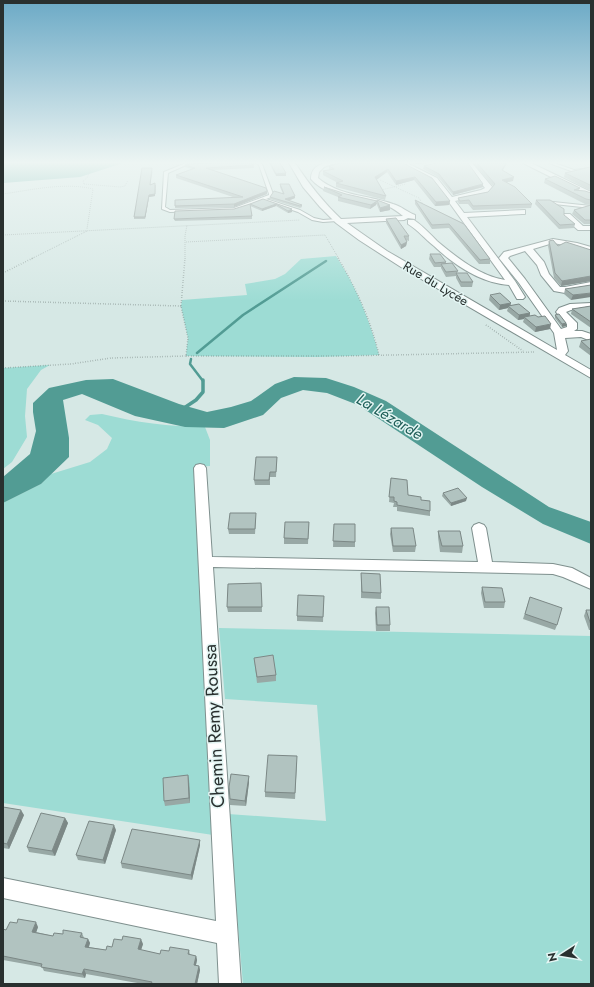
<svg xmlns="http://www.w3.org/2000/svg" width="594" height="987" font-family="Jost,sans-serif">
  <rect width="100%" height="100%" fill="#d6e8e5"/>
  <g fill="#9ddcd4">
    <path d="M336,256C356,286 370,321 379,355L317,357L186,356L188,338L181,306L182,300L247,295L245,284L275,279L285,274L301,259Z"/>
    <path d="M50,365L41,370L27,389L25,416L27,437L12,462L3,469V368Z"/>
    <path d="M102,414C135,422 170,427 205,427L210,440V466L196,467L213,835L3,803V503L41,484L51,474L90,462L107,449L112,438L98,425L85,420L90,415Z"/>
    <path d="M219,628L591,636V984H243L228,814L326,821L317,705L225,699Z"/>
  </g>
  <path fill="#68b3aa" d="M3,163H123L80,177L3,183Z"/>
  <path fill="#529c94" d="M294,377L326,378L354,387L386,401L549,507L591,522V544L543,524L482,487L358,405L327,393L303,390L281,398L263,415L224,428L185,427L135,416L82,394L63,400L69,438V457L41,484L3,503V477L30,454L36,431L33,412V403L49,388L86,380L113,379L179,404L207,412L231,407L251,401L275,384Z"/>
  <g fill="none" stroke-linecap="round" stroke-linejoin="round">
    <g stroke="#529c94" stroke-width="2.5">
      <path d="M197,353L243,315L326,261"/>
      <path d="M191,359L190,364L203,381"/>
    </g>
    <path stroke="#529c94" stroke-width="3.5" d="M184,408L196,400L203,392V380"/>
    <g stroke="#7f908e" stroke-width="2">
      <g id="lane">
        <path d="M186,163H216L214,164L186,165L168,173L165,207L170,210L234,208L269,195V194L259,165L256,163H260L262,164L273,194L271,197L266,199L300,210L314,218L323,220L337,219L339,220L337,221L323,222L312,220L298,212L263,200L234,210L170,212L162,209L164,172Z"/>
        <path d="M549,163H554L574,170L591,168V170L574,172Z"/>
        <path d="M544,201L591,206V208L545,203H544Z"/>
      </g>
    </g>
    <g stroke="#7f908e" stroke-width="2">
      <g id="street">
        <path d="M289,163H295C309,184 323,202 341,219L403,216C398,212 393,208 387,206C363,198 328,199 311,179C311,165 324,162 335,163L324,167L319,172L318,178C339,196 368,195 393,204C401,206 407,212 415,215V219L408,218L404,220L347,223L387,251L557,350L554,333L519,283L499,258L504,252L553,239L577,243L591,247V253L575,247L553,243L533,249L544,262L549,274L560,287H565L591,282V288L565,293L554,291L541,275L537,265L525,251L510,256L508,258L525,279L561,329L567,327V324L556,312L559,308L570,304L591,303V309L571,310L566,312L577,323V329L574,331H582L591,334V341L581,337L565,338L568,351L565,355L591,370V378L404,269L359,240L336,223L320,207L303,187Z"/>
        <path d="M399,163H407L437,178L452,197L481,190L485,188L466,163H472L493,188L487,194L455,201L464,213L525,210V214H522L467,217L515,281L525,297L523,299H517L509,285C481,283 454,265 434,246C425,239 418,230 408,224V220H414C423,226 430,234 437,241C456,257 480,276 505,280L433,180Z"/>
        <path d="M523,163H531L591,192V197Z"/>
        <path d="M564,214H570L583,226H591V230H578L564,218Z"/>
        <path d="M200,464L204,465L206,468L212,557L478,562L472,528L474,525L479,523L484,525L486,528L492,562L553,564L572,568L591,578V589L563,577L553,574L213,567L241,984H219L217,943L3,898V878L216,921L194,468L196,465Z"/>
      </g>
    </g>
    <g stroke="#828f8d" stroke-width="1" stroke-dasharray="0.5 1.5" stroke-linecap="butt">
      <path d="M380,180L419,198L424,206"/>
      <path d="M84,184L120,187L125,186L128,180"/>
      <path d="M84,184L83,181L87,178L92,167"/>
      <path d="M381,190L406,184"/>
      <path d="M3,194C31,190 65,182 93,189L87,229"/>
      <path d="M3,235L300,220"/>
      <path d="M186,242L325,235L339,259"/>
      <path d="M31,259L87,231"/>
      <path d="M185,259V236L187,225"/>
    </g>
    <g stroke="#828f8d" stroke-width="1.5" stroke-dasharray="0.5 2" stroke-linecap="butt">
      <path d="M338,258C356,288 371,321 379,355"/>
      <path d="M3,273L33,258"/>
      <path d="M3,301L181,306"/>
      <path d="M486,325L523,351"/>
      <path d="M186,356H343L535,352"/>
      <path d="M3,368L71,364L111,358L186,356L188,338L181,306L185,258"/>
    </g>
    <use href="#lane" fill="#fff" fill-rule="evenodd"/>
    <use href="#street" fill="#fff" fill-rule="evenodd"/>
  </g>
  <g fill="#98a8a5">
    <path d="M269,163H280L286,173V176H276Z"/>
    <path d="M403,163L450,201L449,205L435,206L414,180L396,185L387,172L376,180L386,196L385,200L336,187V183H338L323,175V171L330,170L329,169V166Z"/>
    <path d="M404,163H431L415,164Z"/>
    <path d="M473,163H507L503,170L513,181L507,182L532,204L531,208L473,210L468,204H459L458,202V198L488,192L493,186Z"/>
    <path d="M185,165H254V168L213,170L267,191V194L234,207L175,208V206L236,198L176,178V175L192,169L185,167Z"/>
    <path d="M424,166L483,184V187L453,195L438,177L423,169Z"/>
    <path d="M591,168V189L589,190L564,177L565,173Z"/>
    <path d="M153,170L150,184L156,185L155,196L149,197L145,219H134V217Z"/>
    <path d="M545,179L580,188L579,190L591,193V205L585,204L544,183Z"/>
    <path d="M280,184L295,198L288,201L302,205V207L300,208L270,199V197L283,194L280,187Z"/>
    <path d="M324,187L346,194L377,201L376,205L370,209L338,201V197L323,191Z"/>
    <path d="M263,199L292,209V212L288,213L276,206L262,211L250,206V204Z"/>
    <path d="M377,200L390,205V210L380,212L377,205Z"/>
    <path d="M415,200L464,224L490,259V264H479L449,228L432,229L415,204Z"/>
    <path d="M536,200L564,215L575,224L574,228L559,229L535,204Z"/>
    <path d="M591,205V224H584L572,214L574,210Z"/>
    <path d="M252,216V219L175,221L174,219Z"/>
    <path d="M386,219L409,236V241L406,240L407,242L406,246L401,249L386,223Z"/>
    <path d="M549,241L558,246L591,250V281L561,286L554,278L548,246Z"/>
    <path d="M430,254L446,262V263L458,271L457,273L473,282L472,287H461L456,278V276L446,277L441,268V267H434L429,259Z"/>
    <path d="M591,285L571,300L564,294L565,289Z"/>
    <path d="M490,295L511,305L530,313V316L550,329L535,332L523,322L524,319L518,320L507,311L508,308L499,310L489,300Z"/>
    <path d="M591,306V328L571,314L572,309Z"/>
    <path d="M555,315L566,323V326L562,327L555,318Z"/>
    <path d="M591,339V356L579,347L581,341Z"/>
    <path d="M277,457L276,477H270V485H255L254,480Z"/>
    <path d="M391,478L408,495L421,500L430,511V516L397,511V507H393L394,503L389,502Z"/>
    <path d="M443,493L466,501L451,506L442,496Z"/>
    <path d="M256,518L255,534H229L228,529Z"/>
    <path d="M309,522L308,544H284V538Z"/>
    <path d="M334,524L355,542V547H333Z"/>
    <path d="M391,528L416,546L415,552H393L390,534Z"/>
    <path d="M438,531L463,546L462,553L440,552L438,537Z"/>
    <path d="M361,573L381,593V599L361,598Z"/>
    <path d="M261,583L262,612H228L227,607Z"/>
    <path d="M482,587L505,602L504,608H484L481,593Z"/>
    <path d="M324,596L323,622L297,621V616Z"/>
    <path d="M530,597L557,625L555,630L523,619Z"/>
    <path d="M376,607L390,625V631H376L375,613Z"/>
    <path d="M586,610H591V630H589L584,616Z"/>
    <path d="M254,658L276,675V681L257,683Z"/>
    <path d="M297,762L295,799L265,797V792Z"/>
    <path d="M249,776V782L246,806L230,805L229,787Z"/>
    <path d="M189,780L190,803L165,806L164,801Z"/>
    <path d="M3,807L24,815L9,849L3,848Z"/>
    <path d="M65,818L68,823L55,856L29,852L27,847Z"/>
    <path d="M116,830L105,864L78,860L76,855Z"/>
    <path d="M200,840V845L192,880L122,868L121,863Z"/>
    <path d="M38,927L36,932L53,936L63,934L82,933L84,938L88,939L90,943L89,947L106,950L112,947L143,944L141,950L160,954L169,951L189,950L190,955L196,956L197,960L196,965L199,966L200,970L197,984H143L86,974L85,978L44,971L42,967L3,960V929L6,930Z"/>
  </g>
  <g fill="#7c8886">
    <path d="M415,163H431L415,164Z"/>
    <path d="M506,163H507L501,173L502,170Z"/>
    <path d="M388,169L387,172L375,181V177Z"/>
    <path d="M286,173V176H276V174Z"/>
    <path d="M415,177L414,180L396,185V181Z"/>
    <path d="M514,177L513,181L502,183V180Z"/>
    <path d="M155,183V196L149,197L145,219V217L149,195Z"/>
    <path d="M483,184V187L453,195V192Z"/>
    <path d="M267,191V194L234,207V204Z"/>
    <path d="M295,196V198L285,202V199Z"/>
    <path d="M377,201L376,205L370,209L371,205Z"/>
    <path d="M450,201L449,205L435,206L436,202Z"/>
    <path d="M276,204V206L262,211V209Z"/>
    <path d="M390,205V210L380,212V208Z"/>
    <path d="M292,209V212L288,213V211Z"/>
    <path d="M407,242L406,246L401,249V245Z"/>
    <path d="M591,276V281L561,286L562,281Z"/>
    <path d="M591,293V297L571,300L573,295Z"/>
    <path d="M511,303L510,307L508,306V308L499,310L500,305Z"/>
    <path d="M530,313L529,318L524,317V319L518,320L519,315Z"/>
    <path d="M566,323V326L562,327V324Z"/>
    <path d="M551,324L550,329L535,332L536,327Z"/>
    <path d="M467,498L466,501L451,506V503Z"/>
    <path d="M188,775L189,780L190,803L189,798Z"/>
    <path d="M249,776V782L246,806L245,801Z"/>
    <path d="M21,810L24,815L9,849L7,844Z"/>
    <path d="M65,818L68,823L55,856L52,851Z"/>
    <path d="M114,825L116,830L105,864L103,860Z"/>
    <path d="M200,840V845L192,880L191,875Z"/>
    <path d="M36,922L38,927L35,936L32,932Z"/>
    <path d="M88,939L90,943L87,952L85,947Z"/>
    <path d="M141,939L143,944L140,953L138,949Z"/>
    <path d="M196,956L197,960L195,969L194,965Z"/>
    <path d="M199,966L200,970L197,984H195Z"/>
    <path d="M84,969L86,974L85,978L82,974Z"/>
  </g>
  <g fill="#b1c3c0" stroke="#7c8886">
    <path d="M214,163H253L254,165L206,168L266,188L267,191L234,204L175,206V200L243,197L176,175L195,168L185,165L186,164Z"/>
    <path d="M270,163H280L286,173L276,174Z"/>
    <path d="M341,163H403L432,178L450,201L436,202L415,177L396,181L388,169L375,177L386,196L336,183L343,181L323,171L334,169L329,166Z"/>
    <path d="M436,163H468L483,184L453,192L439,174L424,166Z"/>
    <path d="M477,163H506L502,170L514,177L502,180L515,187L532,204L473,206L469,200L460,201L458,198L488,192L495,184Z"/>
    <path d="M590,167L591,168V185H590L565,173Z"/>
    <path d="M142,168H152L150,185L155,183V194L149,195L145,217H134Z"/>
    <path d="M555,176L580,188L574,190L585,191L591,193V200L586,199L545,179Z"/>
    <path d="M280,184H289L295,196L285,199L302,205L300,206L270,197L274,191L284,194Z"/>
    <path d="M324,187L346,194L377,201L371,205L338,197L342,195Z"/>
    <path d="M263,199L292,209L288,211L276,204L262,209L250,204Z"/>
    <path d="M377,200L390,205L380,208Z"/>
    <path d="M415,200L464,224L490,259L480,260L449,224L432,225Z"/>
    <path d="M536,200H550L564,209V215L575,224L560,225Z"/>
    <path d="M250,204L252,216L174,219L175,211L234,209Z"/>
    <path d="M591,205V220H585L574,210Z"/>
    <path d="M396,218L409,236H404L407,242L401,245L386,219Z"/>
    <path d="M553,240L558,246L566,242L591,250V276L562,281L555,273L549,241Z"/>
    <path d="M430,254H440L446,262L435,263Z"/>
    <path d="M452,263L458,271L446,272L441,264Z"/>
    <path d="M456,273H467L473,282H461Z"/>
    <path d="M591,285V293L573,295L565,289Z"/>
    <path d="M500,293L511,303L500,305L490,295Z"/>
    <path d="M519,304L530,313L519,315L508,306Z"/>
    <path d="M591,306V322L572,309Z"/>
    <path d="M559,314L566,323L562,324L555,315Z"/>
    <path d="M535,315L538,317L545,316L551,324L536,327L524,317Z"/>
    <path d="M591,339V350L581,341Z"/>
    <path d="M256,457H277L276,472H270L269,480H254Z"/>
    <path d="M391,478L407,480L408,495L421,497V500L430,501V511L397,505V502L394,501V497H389Z"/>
    <path d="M458,488L467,498L451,503L443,493Z"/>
    <path d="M230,513H256L255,529H228Z"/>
    <path d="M285,522H309L308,539L284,538Z"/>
    <path d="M334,524H355V542L333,541Z"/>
    <path d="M391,528H413L416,546H393Z"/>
    <path d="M438,531H460L463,546H442Z"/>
    <path d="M361,573L380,574L381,593L362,592Z"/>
    <path d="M261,583L262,607H227L228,584Z"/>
    <path d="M482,587L502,588L505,602H485Z"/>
    <path d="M298,595L324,596L323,617L297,616Z"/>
    <path d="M530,597L562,608L557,625L525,614Z"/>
    <path d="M376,607H389L390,625H377Z"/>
    <path d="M586,610H591V625Z"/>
    <path d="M273,655L276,675L257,677L254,658Z"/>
    <path d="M268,755L297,756L295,793L265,792Z"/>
    <path d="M231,774L249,776L245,801L230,799L229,787Z"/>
    <path d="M188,775L189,798L164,801L163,778Z"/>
    <path d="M3,807L21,810L7,844L3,843Z"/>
    <path d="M41,813L65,818L52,851L27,847Z"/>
    <path d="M89,821L114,825L103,860L76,855Z"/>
    <path d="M132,829L200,840L191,875L121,863Z"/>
    <path d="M18,919L36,922L32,932L53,936L54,933L63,934V930L82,933L80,937L88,939L85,947L106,950L107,946L112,947L114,939L122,940L123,936L141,939L138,949L160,954L161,950L169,951L170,947L189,950L188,954L196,956L194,965L199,966L195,984H151L152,982L84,969L82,974L41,967L42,964L3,956V929L6,930L10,922L17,923Z"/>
  </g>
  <linearGradient id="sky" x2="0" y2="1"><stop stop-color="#6caac6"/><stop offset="0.54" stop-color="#edf5f3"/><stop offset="1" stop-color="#edf5f3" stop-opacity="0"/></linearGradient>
  <rect width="594" height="301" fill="url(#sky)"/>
  <g text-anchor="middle" stroke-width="3" stroke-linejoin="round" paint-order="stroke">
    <g font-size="13" fill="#29302f" stroke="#e3f5f3">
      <text transform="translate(436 283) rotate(31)" y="5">Rue du Lycée</text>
    </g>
    <g font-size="16" font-style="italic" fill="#205e58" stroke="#e3f5f3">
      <text transform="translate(390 416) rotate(31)" y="6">La Lézarde</text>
    </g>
    <g font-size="18" fill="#29302f" stroke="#e3f5f3">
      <text transform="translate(214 726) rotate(-93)" y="6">Chemin Remy Roussa</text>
    </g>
  </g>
  <rect width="594" height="987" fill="none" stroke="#29302f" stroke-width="8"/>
  <g transform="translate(562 955) rotate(258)" stroke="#e3f5f3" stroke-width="3" paint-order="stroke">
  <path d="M0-3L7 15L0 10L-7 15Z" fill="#29302f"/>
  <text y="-6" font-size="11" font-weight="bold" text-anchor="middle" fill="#29302f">N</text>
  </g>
</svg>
